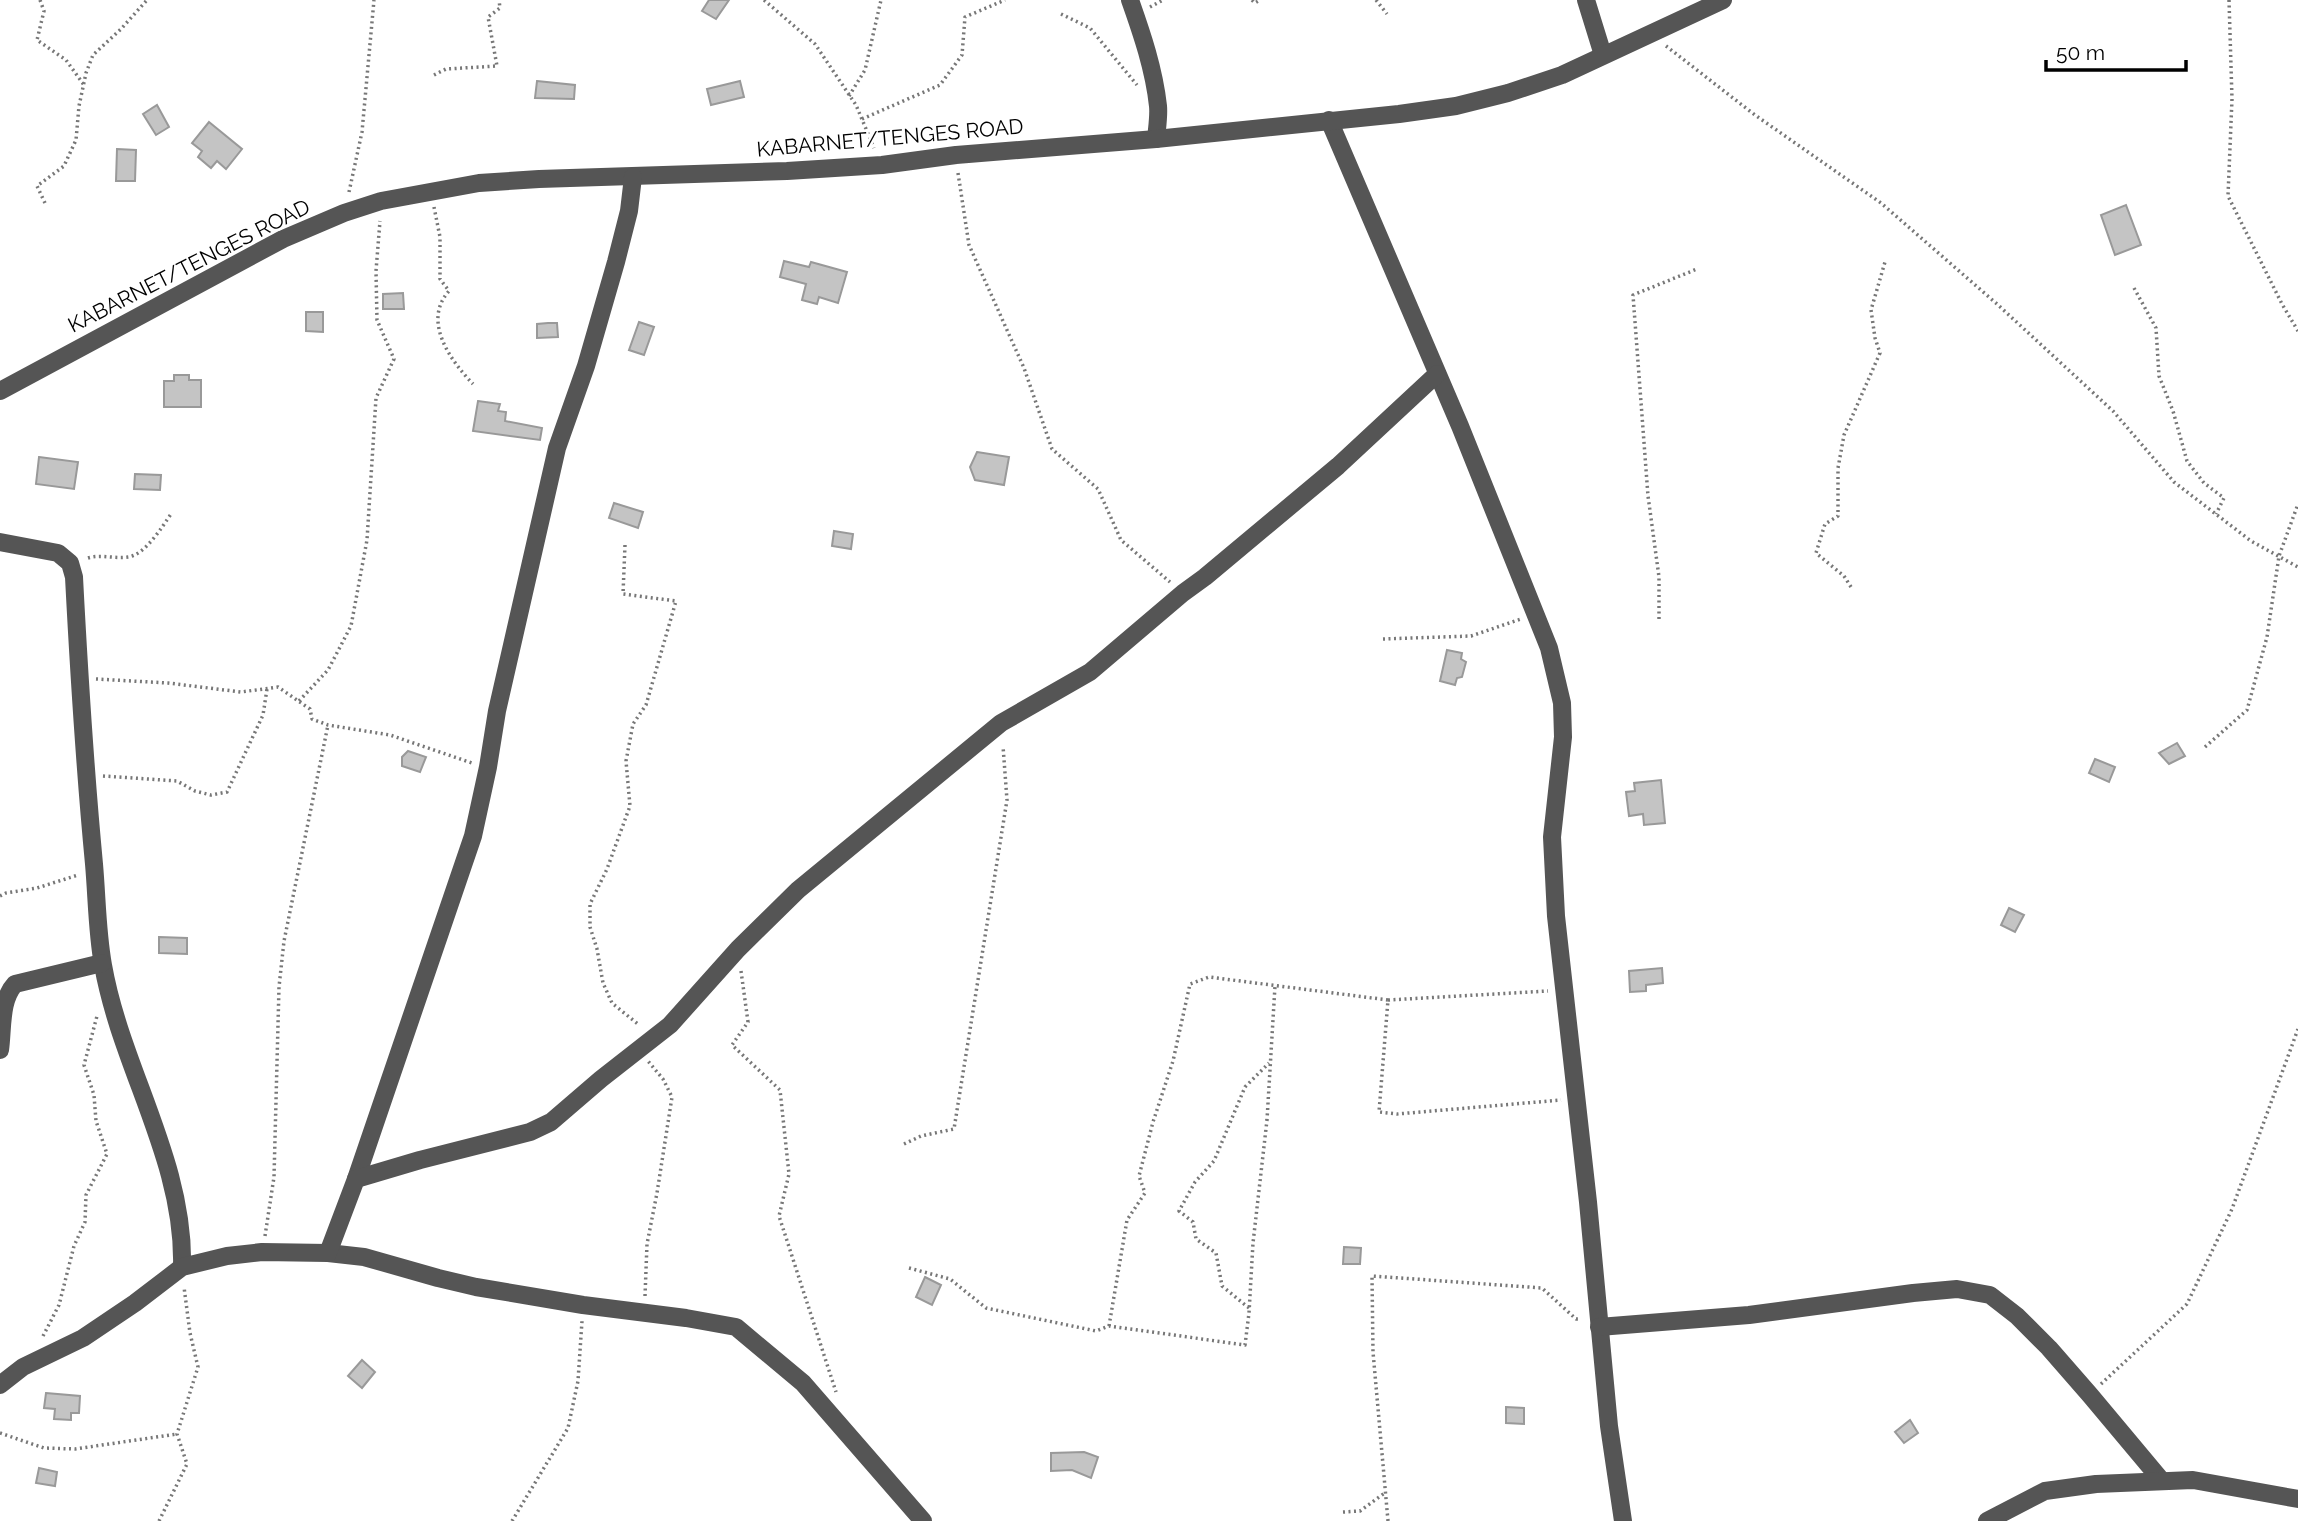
<svg xmlns="http://www.w3.org/2000/svg" width="2298" height="1521" font-family="Raleway,sans-serif">
  <rect width="100%" height="100%" fill="#fff"/>
  <g fill="#c4c4c4" stroke="#999" stroke-width="2">
    <path d="M709,0H729L716,19L702,11Z"/>
    <path d="M537,81L575,85L574,99L535,98Z"/>
    <path d="M740,81L744,97L711,105L707,89Z"/>
    <path d="M157,105L169,127L156,135L143,114Z"/>
    <path d="M209,122L242,149L226,169L217,161L211,168L198,157L202,151L192,143Z"/>
    <path d="M117,149L136,150L135,181H116Z"/>
    <path d="M2126,205L2141,245L2115,255L2101,215Z"/>
    <path d="M784,261L809,267L811,262L847,272L838,303L819,297L817,304L802,300L806,284L780,277Z"/>
    <path d="M403,293L404,309H383V294Z"/>
    <path d="M306,312H323V332L306,331Z"/>
    <path d="M639,322L654,327L644,355L629,350Z"/>
    <path d="M548,323H557L558,337L537,338V324Z"/>
    <path d="M174,375H189V380H201V407H164V381H174Z"/>
    <path d="M478,401L500,404L498,411L506,412L505,421L542,428L540,440L473,431Z"/>
    <path d="M977,452L1009,457L1004,485L975,480L970,467Z"/>
    <path d="M39,457L78,462L74,489L36,484Z"/>
    <path d="M135,474L161,475L160,490L134,489Z"/>
    <path d="M614,503L643,512L638,528L609,518Z"/>
    <path d="M834,531L853,534L851,549L832,546Z"/>
    <path d="M1447,650L1462,653L1461,659L1466,662L1462,677L1457,678L1455,685L1440,681Z"/>
    <path d="M2177,743L2185,756L2169,764L2159,753Z"/>
    <path d="M408,751L426,757L420,772L402,766V757Z"/>
    <path d="M2095,759L2115,767L2109,782L2089,773Z"/>
    <path d="M1661,780L1665,823L1644,825L1643,814L1629,816L1626,792L1635,791L1634,783Z"/>
    <path d="M2009,908L2024,915L2015,932L2001,925Z"/>
    <path d="M159,937L187,938V954L159,953Z"/>
    <path d="M1662,968L1663,983L1646,985V991L1630,992L1629,971Z"/>
    <path d="M1344,1247L1361,1248L1360,1264H1343Z"/>
    <path d="M925,1277L941,1285L932,1305L916,1297Z"/>
    <path d="M362,1360L375,1372L362,1388L348,1376Z"/>
    <path d="M46,1393L80,1396L79,1413H71V1420L54,1419L55,1409L44,1408Z"/>
    <path d="M1506,1407L1524,1408V1424L1506,1423Z"/>
    <path d="M1910,1420L1918,1433L1904,1443L1895,1432Z"/>
    <path d="M1084,1452L1098,1457L1091,1478L1072,1470L1051,1471V1453Z"/>
    <path d="M39,1468L57,1472L55,1486L36,1483Z"/>
  </g>
  <g fill="none" stroke-linecap="round" stroke-linejoin="round">
    <g stroke="#777" stroke-width="3.5" stroke-dasharray="2 3.5" stroke-linecap="butt">
      <path d="M40,0L44,11L37,40L66,60L84,85"/>
      <path d="M764,0L815,44L856,105L874,148"/>
      <path d="M1252,0L1255,3L1260,0"/>
      <path d="M1376,0L1387,14"/>
      <path d="M2229,0L2232,99L2228,196L2282,304L2298,331"/>
      <path d="M1150,7L1163,0"/>
      <path d="M1061,14L1090,28L1137,85"/>
      <path d="M1666,46L1755,115L1881,203L1997,304L2113,411L2174,482L2251,541L2298,567"/>
      <path d="M434,75L446,69L497,66L488,17L500,8L499,0"/>
      <path d="M849,96L865,70L881,0"/>
      <path d="M862,119L940,85L962,55L965,17L1005,0"/>
      <path d="M958,173L969,245L1024,368L1052,449L1098,489L1121,540L1170,582"/>
      <path d="M349,192L362,132L374,0"/>
      <path d="M45,203L37,186L64,166L76,140L79,106L86,73L93,55L121,29L147,0"/>
      <path d="M434,207L440,237V279L449,291C422,321 450,360 473,384"/>
      <path d="M2134,288L2156,328L2159,376L2173,411L2187,461L2204,483L2224,498L2216,514"/>
      <path d="M625,545L623,594L676,601L646,705L633,724L626,761L630,806L607,869L590,904V927L597,949L603,983L612,1003L639,1025"/>
      <path d="M88,558C101,554 114,559 128,557C145,555 162,527 171,514"/>
      <path d="M1851,587L1844,576L1816,553L1825,524L1838,516V468L1844,435L1880,353L1875,338L1871,310L1885,262"/>
      <path d="M1659,619V577L1648,496L1633,295L1697,269"/>
      <path d="M1383,639L1471,636L1521,619"/>
      <path d="M96,679L168,683L241,692L278,687L310,709L312,719L328,725L390,735L472,763"/>
      <path d="M299,701L328,670L351,626L367,540L376,398L394,359L377,320L376,271L380,221"/>
      <path d="M2205,747L2247,710L2267,637L2279,556L2298,504"/>
      <path d="M103,776L177,781L195,791L211,795L227,792L263,715L267,689"/>
      <path d="M0,896L6,893L37,888L78,875"/>
      <path d="M741,971L748,1022L732,1045L780,1090L789,1174L779,1216L836,1392"/>
      <path d="M1388,1000L1548,991"/>
      <path d="M904,1144L921,1136L954,1129L1007,800L1003,746"/>
      <path d="M265,1236L274,1177L279,987L284,941L328,725"/>
      <path d="M909,1268L950,1279L986,1308L1096,1331L1109,1326L1245,1345L1249,1313L1253,1243L1267,1120L1275,986"/>
      <path d="M645,1296L647,1244L657,1193L672,1097L663,1079L648,1061"/>
      <path d="M1249,1308L1222,1286L1216,1253L1196,1239L1193,1222L1179,1211L1195,1182L1214,1161L1245,1087L1269,1063"/>
      <path d="M1109,1326L1127,1220L1145,1193L1139,1176L1153,1122L1173,1061L1190,984L1209,977L1388,1000L1379,1112L1397,1114L1561,1100"/>
      <path d="M43,1336L59,1305L74,1246L85,1222L86,1195L107,1154L96,1121L94,1095L84,1065L97,1016"/>
      <path d="M2101,1384L2187,1304L2232,1209L2298,1029"/>
      <path d="M0,1433L44,1448L75,1449L177,1434"/>
      <path d="M1343,1512L1360,1511L1386,1492"/>
      <path d="M159,1521L187,1464L177,1434L198,1367L190,1333L184,1287"/>
      <path d="M512,1521L568,1428L578,1381L582,1321"/>
      <path d="M1388,1521L1373,1352L1372,1276L1542,1288L1576,1319H1581"/>
    </g>
    <g stroke="#555" stroke-width="18">
      <path d="M1130,0C1142,34 1154,69 1158,106C1159,116 1157,128 1156,139"/>
      <path d="M1586,0L1603,55"/>
      <path d="M1329,120L1460,426L1549,648L1562,703L1563,737L1552,837L1556,916L1588,1202L1609,1426L1623,1521"/>
      <path d="M0,391L283,239L344,213L381,201L479,183L539,179L787,171L882,165L956,155L1156,139L1399,114L1456,106L1508,93L1562,75L1723,0"/>
      <path d="M0,542L58,553L70,563L74,577C79,673 85,769 94,864C97,898 97,932 103,965C121,1068 185,1161 182,1267"/>
      <path d="M0,1050C3,1029 0,1000 15,984L102,963"/>
      <path d="M356,1179L473,836L488,767L497,711L557,448L586,366L616,262L629,211L633,177"/>
      <path d="M328,1253L364,1257L438,1278L476,1287L583,1305L686,1318L736,1327L803,1383L923,1521"/>
      <path d="M1599,1327L1749,1315L1913,1293L1957,1289L1990,1295L2017,1316L2049,1348L2090,1395L2162,1481"/>
      <path d="M0,1385L23,1367L83,1338L135,1303L182,1267L227,1256L262,1252L328,1253L356,1179L420,1160L530,1132L551,1122L601,1079L670,1025L738,949L798,890L1001,723L1090,672L1183,593L1205,577L1338,466L1437,374"/>
      <path d="M1987,1521L2045,1491L2096,1484L2193,1480L2298,1499"/>
    </g>
  </g>
  <g text-anchor="middle" stroke-width="5" stroke-linejoin="round" paint-order="stroke">
    <g font-size="21" fill="#000" stroke="#fff">
      <text transform="translate(890 138) rotate(-5)" y="7">KABARNET/TENGES ROAD</text>
      <text transform="translate(189 266) rotate(-27)" y="7">KABARNET/TENGES ROAD</text>
    </g>
  </g>
  <path d="M2046 60v10h140v-10" fill="none" stroke="#000000" stroke-width="3.5"/>
  <text x="2056" y="60" font-size="21" fill="#000000" stroke="#ffffff" stroke-width="5" paint-order="stroke">50 m</text>
</svg>
